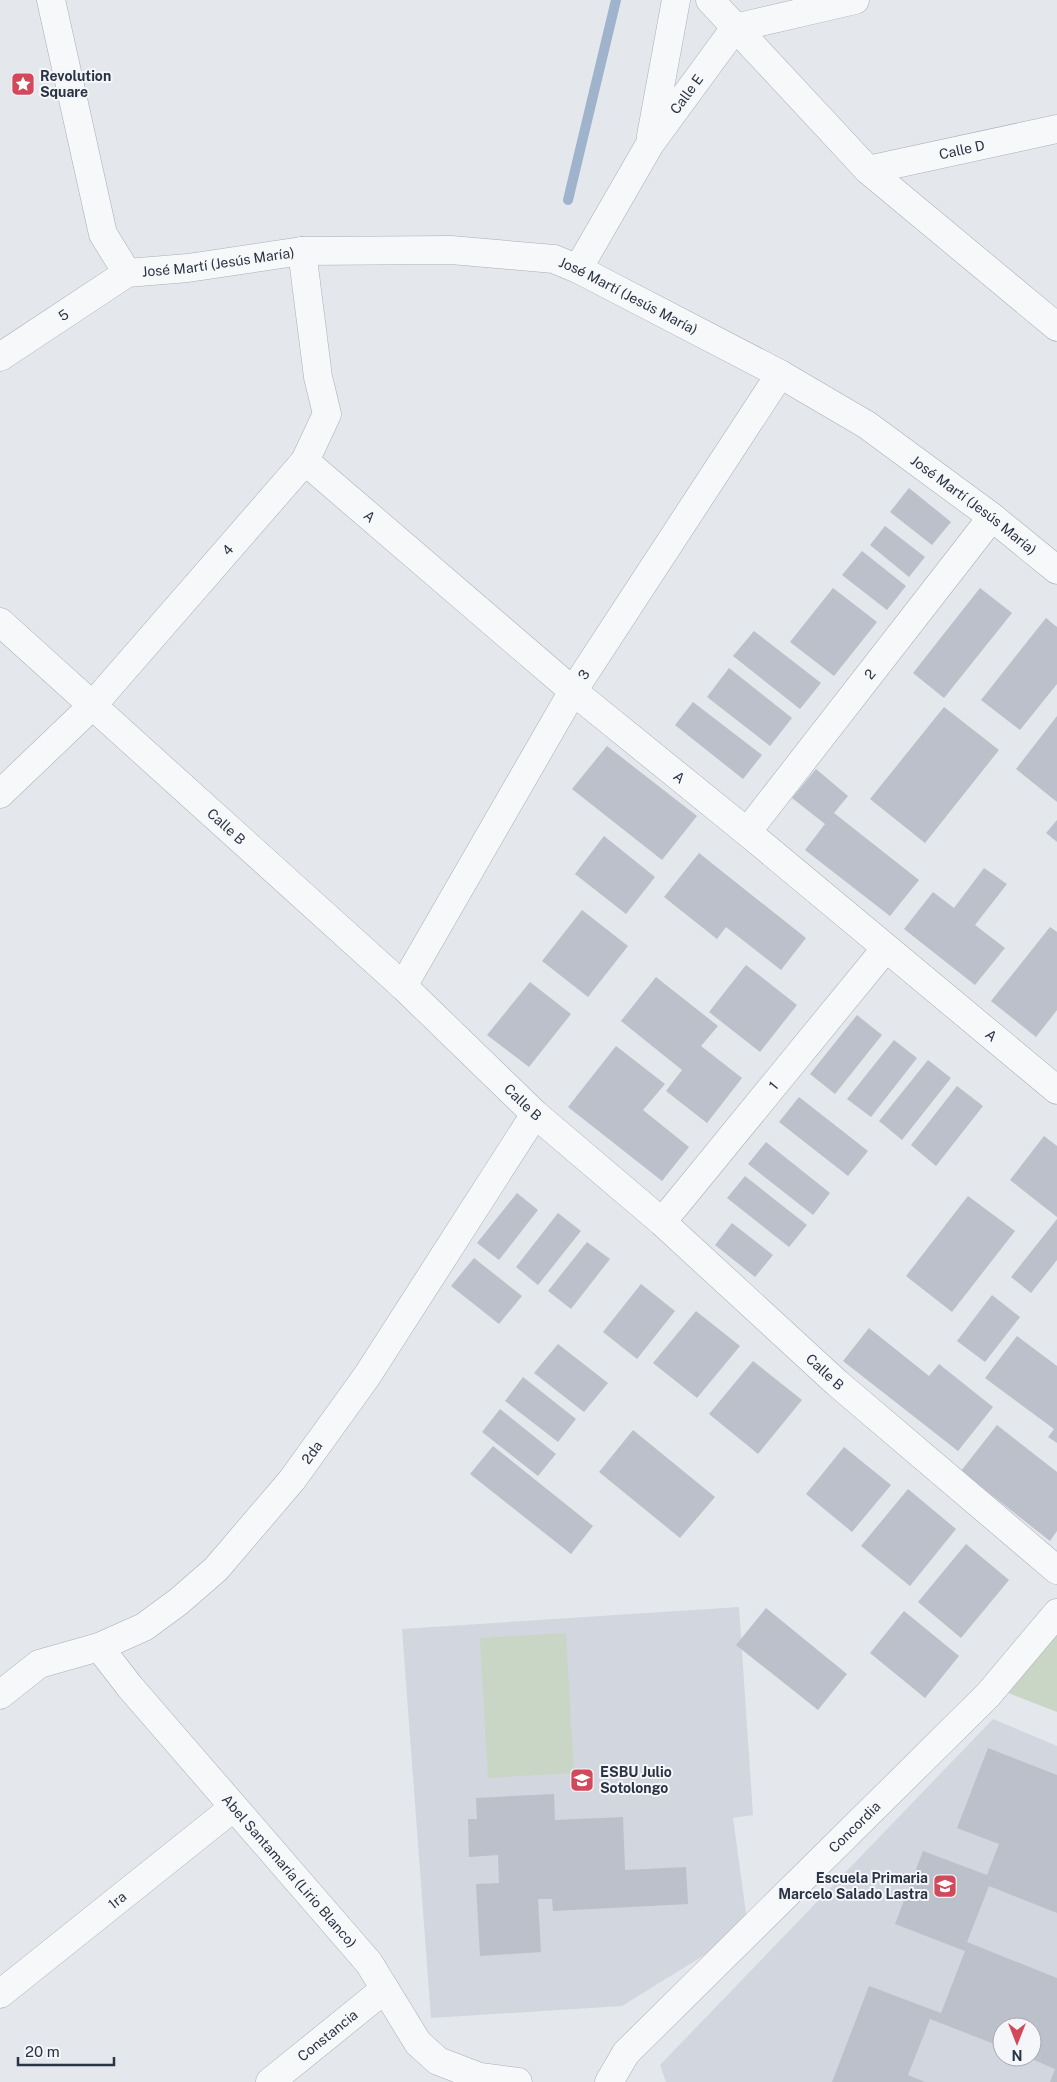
<svg xmlns="http://www.w3.org/2000/svg" width="1057" height="2082" font-family="'Public Sans',sans-serif">
  <rect width="100%" height="100%" fill="#e4e7ec"/>
  <g fill="#d2d6de" fill-rule="evenodd">
    <path d="M739,1607L753,1815L733,1818L748,1928L622,2006L431,2018L402,1629Z"/>
    <path d="M993,1719L1057,1746V2082H666L660,2065ZM1002,2027H1032V2057H1002Z"/>
  </g>
  <g fill="#c9d6c5">
    <path d="M566,1633L574,1773L488,1778L480,1638Z"/>
    <path d="M1057,1634V1712L1003,1691Z"/>
  </g>
  <g fill="none" stroke-linecap="round" stroke-linejoin="round">
    <path stroke="#9fb4cc" stroke-width="10" d="M568,200L616,0"/>
  </g>
  <g fill="#bbc0ca">
    <path d="M909,488L951,522L932,545L890,512Z"/>
    <path d="M885,526L925,557L909,577L870,545Z"/>
    <path d="M862,551L906,586L887,610L842,575Z"/>
    <path d="M833,588L877,622L834,676L790,642Z"/>
    <path d="M980,588L1012,613L944,698L913,673Z"/>
    <path d="M1046,618L1057,627V684L1020,730L981,700Z"/>
    <path d="M754,631L821,683L800,709L733,656Z"/>
    <path d="M729,668L792,718L770,746L707,697Z"/>
    <path d="M693,702L762,755L743,779L675,725Z"/>
    <path d="M944,707L999,750L925,843L870,799Z"/>
    <path d="M1057,716V802L1016,769Z"/>
    <path d="M607,746L697,816L662,860L572,789Z"/>
    <path d="M816,769L848,796L834,813L919,880L890,916L805,850L825,824L792,798Z"/>
    <path d="M1057,820V842L1046,833Z"/>
    <path d="M604,836L655,877L626,914L575,874Z"/>
    <path d="M699,853L806,938L781,970L726,927L717,939L664,897Z"/>
    <path d="M984,868L1007,884L975,925L1005,948L975,985L904,929L933,892L954,908Z"/>
    <path d="M582,910L628,946L588,997L542,961Z"/>
    <path d="M1050,927L1057,932V1010L1036,1037L991,1001Z"/>
    <path d="M746,965L797,1005L760,1052L709,1012Z"/>
    <path d="M656,977L718,1026L701,1046L742,1078L707,1123L666,1091L682,1070L621,1021Z"/>
    <path d="M530,982L571,1014L529,1067L487,1035Z"/>
    <path d="M857,1015L882,1035L835,1094L810,1074Z"/>
    <path d="M894,1040L917,1058L871,1117L847,1099Z"/>
    <path d="M616,1046L665,1084L643,1110L689,1147L662,1181L568,1107Z"/>
    <path d="M928,1060L951,1078L902,1140L879,1121Z"/>
    <path d="M957,1086L983,1106L936,1166L911,1145Z"/>
    <path d="M799,1097L868,1151L848,1176L779,1122Z"/>
    <path d="M1044,1136L1057,1146V1217L1010,1180Z"/>
    <path d="M766,1142L830,1193L813,1215L748,1164Z"/>
    <path d="M745,1176L807,1225L789,1247L727,1198Z"/>
    <path d="M517,1193L538,1210L499,1260L477,1243Z"/>
    <path d="M968,1196L1015,1231L952,1312L906,1276Z"/>
    <path d="M558,1213L581,1231L538,1285L516,1267Z"/>
    <path d="M1057,1219V1260L1031,1293L1011,1277Z"/>
    <path d="M732,1223L773,1255L755,1277L715,1245Z"/>
    <path d="M587,1242L610,1259L571,1309L548,1291Z"/>
    <path d="M474,1258L522,1296L499,1324L451,1286Z"/>
    <path d="M641,1284L675,1311L637,1359L603,1332Z"/>
    <path d="M992,1295L1020,1317L985,1362L957,1341Z"/>
    <path d="M696,1311L740,1346L697,1398L653,1363Z"/>
    <path d="M869,1328L929,1376L939,1364L993,1407L958,1451L843,1361Z"/>
    <path d="M1017,1336L1057,1366V1443L1048,1437L1054,1429L985,1378Z"/>
    <path d="M558,1344L608,1383L584,1412L534,1373Z"/>
    <path d="M753,1361L802,1400L758,1454L709,1414Z"/>
    <path d="M523,1377L576,1419L558,1442L505,1401Z"/>
    <path d="M500,1409L556,1454L538,1476L482,1432Z"/>
    <path d="M997,1425L1057,1472V1531L1050,1541L961,1471Z"/>
    <path d="M633,1430L715,1497L680,1538L599,1472Z"/>
    <path d="M493,1446L593,1526L571,1554L470,1474Z"/>
    <path d="M844,1447L891,1485L852,1532L806,1494Z"/>
    <path d="M908,1489L956,1529L910,1586L861,1546Z"/>
    <path d="M966,1544L1009,1580L961,1638L918,1602Z"/>
    <path d="M766,1608L847,1674L818,1710L736,1645Z"/>
    <path d="M904,1611L959,1656L925,1698L870,1653Z"/>
    <path d="M988,1748L1057,1775V1913L989,1886L967,1942L1057,1978V2082H1050L1055,2069L1027,2057H1032V2027H1002V2047L930,2019L908,2075L925,2082H832L869,1986L941,2013L965,1951L895,1924L923,1851L987,1875L999,1844L957,1828Z"/>
    <path d="M554,1794L555,1820L623,1817L625,1870L686,1867L688,1904L553,1911L552,1899H538L541,1952L480,1956L476,1884L499,1883L498,1855L469,1857L468,1819H477L476,1798Z"/>
  </g>
  <g fill="none" stroke-linecap="round" stroke-linejoin="round">
    <g stroke="#a9aeb7" stroke-width="29">
      <g id="street">
        <path d="M51,0L103,234L127,273"/>
        <path d="M710,0L868,170L1057,327"/>
        <path d="M651,136L676,0"/>
        <path id="s1" d="M868,170L1057,129"/>
        <path id="s2" d="M578,269L650,144L735,28L855,0"/>
        <path id="s3" d="M0,357L127,273L188,268L302,251L451,250L554,259L578,269L780,374L867,425L992,517L1057,570"/>
        <path id="s4" d="M305,461L573,691L747,832L1057,1090"/>
        <path id="s5" d="M0,622L403,986L535,1114L662,1222L837,1383L1057,1570"/>
        <path id="s6" d="M0,794L92,706L305,461L327,414L318,377L302,251"/>
        <path id="s7" d="M747,832L992,517"/>
        <path id="s8" d="M403,986L573,691L780,374"/>
        <path id="s9" d="M662,1222L886,948"/>
        <path id="s10" d="M99,1647L130,1687L369,1963L418,2043L438,2061L480,2077L518,2082"/>
        <path id="s11" d="M0,1695L39,1664L99,1647L144,1627L178,1602L216,1569L292,1480L367,1376L535,1114"/>
        <path id="s12" d="M0,1994L234,1807"/>
        <path id="s13" d="M270,2082L385,1989"/>
        <path id="s14" d="M609,2082L626,2053L988,1695L1057,1613"/>
      </g>
    </g>
    <use href="#street" stroke="#f7f8fa" stroke-width="28"/>
  </g>
  <defs>
    <g id="sight-square" transform="scale(1.25)"><rect x="-9" y="-9" width="18" height="18" rx="4" fill="#d1495b" stroke="#f4f6f9"/><path d="M0-6L1.8-2.2L6-1.7L2.9 1.2L3.7 5.4L0 3.3L-3.7 5.4L-2.9 1.2L-6-1.7L-1.8-2.2Z" fill="#fff"/></g>
    <g id="school-square" transform="scale(1.25)"><rect x="-9" y="-9" width="18" height="18" rx="4" fill="#d1495b" stroke="#f4f6f9"/><path d="M0-5L7-2L0 1L-7-2ZM-4 1L0 2.5L4 1V4Q0 6-4 4Z" fill="#fff"/></g>
  </defs>
  <g fill-rule="evenodd">
    <use href="#sight-square" x="23" y="84"/>
    <use href="#school-square" x="582" y="1780"/>
    <use href="#school-square" x="945" y="1886"/>
  </g>
  <g text-anchor="middle" stroke-width="4" stroke-linejoin="round" paint-order="stroke">
    <g font-size="14" font-weight="bold" fill="#2b3445" stroke="#f4f6f9" text-anchor="start">
      <text x="40" y="81">Revolution<tspan x="40" dy="16">Square</tspan></text>
      <text x="600" y="1777">ESBU Julio<tspan x="600" dy="16">Sotolongo</tspan></text>
      <text x="928" y="1883" text-anchor="end">Escuela Primaria<tspan x="928" dy="16">Marcelo Salado Lastra</tspan></text>
    </g>
    <g font-size="14" fill="#2b3445" stroke="#f4f6f9">
      <text dy="5" stroke="none"><textPath href="#s2" startOffset="206">Calle E</textPath></text>
      <text dy="5" stroke="none"><textPath href="#s1" startOffset="96">Calle D</textPath></text>
      <text dy="5" stroke="none"><textPath href="#s3" startOffset="244">José Martí (Jesús María)</textPath></text>
      <text dy="5" stroke="none"><textPath href="#s3" startOffset="664">José Martí (Jesús María)</textPath></text>
      <text dy="5" stroke="none"><textPath href="#s3" startOffset="76">5</textPath></text>
      <text dy="5" stroke="none"><textPath href="#s3" startOffset="1069">José Martí (Jesús María)</textPath></text>
      <text dy="5" stroke="none"><textPath href="#s4" startOffset="85">A</textPath></text>
      <text dy="5" stroke="none"><textPath href="#s6" startOffset="334">4</textPath></text>
      <text dy="5" stroke="none"><textPath href="#s8" startOffset="360">3</textPath></text>
      <text dy="5" stroke="none"><textPath href="#s7" startOffset="200">2</textPath></text>
      <text dy="5" stroke="none"><textPath href="#s4" startOffset="490">A</textPath></text>
      <text dy="5" stroke="none"><textPath href="#s5" startOffset="305">Calle B</textPath></text>
      <text dy="5" stroke="none"><textPath href="#s4" startOffset="895">A</textPath></text>
      <text dy="5" stroke="none"><textPath href="#s9" startOffset="176">1</textPath></text>
      <text dy="5" stroke="none"><textPath href="#s5" startOffset="710">Calle B</textPath></text>
      <text dy="5" stroke="none"><textPath href="#s5" startOffset="1115">Calle B</textPath></text>
      <text dy="5" stroke="none"><textPath href="#s11" startOffset="405">2da</textPath></text>
      <text dy="5" stroke="none"><textPath href="#s14" startOffset="355">Concordia</textPath></text>
      <text dy="5" stroke="none"><textPath href="#s10" startOffset="294">Abel Santamaría (Lirio Blanco)</textPath></text>
      <text dy="5" stroke="none"><textPath href="#s12" startOffset="150">1ra</textPath></text>
      <text dy="5" stroke="none"><textPath href="#s13" startOffset="74">Constancia</textPath></text>
    </g>
  </g>
  <g transform="translate(1017 2042) rotate(180)"><circle r="24" fill="#f4f6f9" stroke="#a4a8b1"/>
  <path d="M0-4L9 19L0 12L-9 19Z" fill="#d1495b"/>
  <text y="-8" font-size="14" font-weight="bold" text-anchor="middle" fill="#2b3445">N</text>
  </g>
  <path d="M18 2057v8h96v-8" fill="none" stroke="#2b3445" stroke-width="2.5"/>
  <text x="25" y="2057" font-size="15" fill="#2b3445" stroke="#f4f6f9" stroke-width="4" paint-order="stroke">20 m</text>
</svg>
